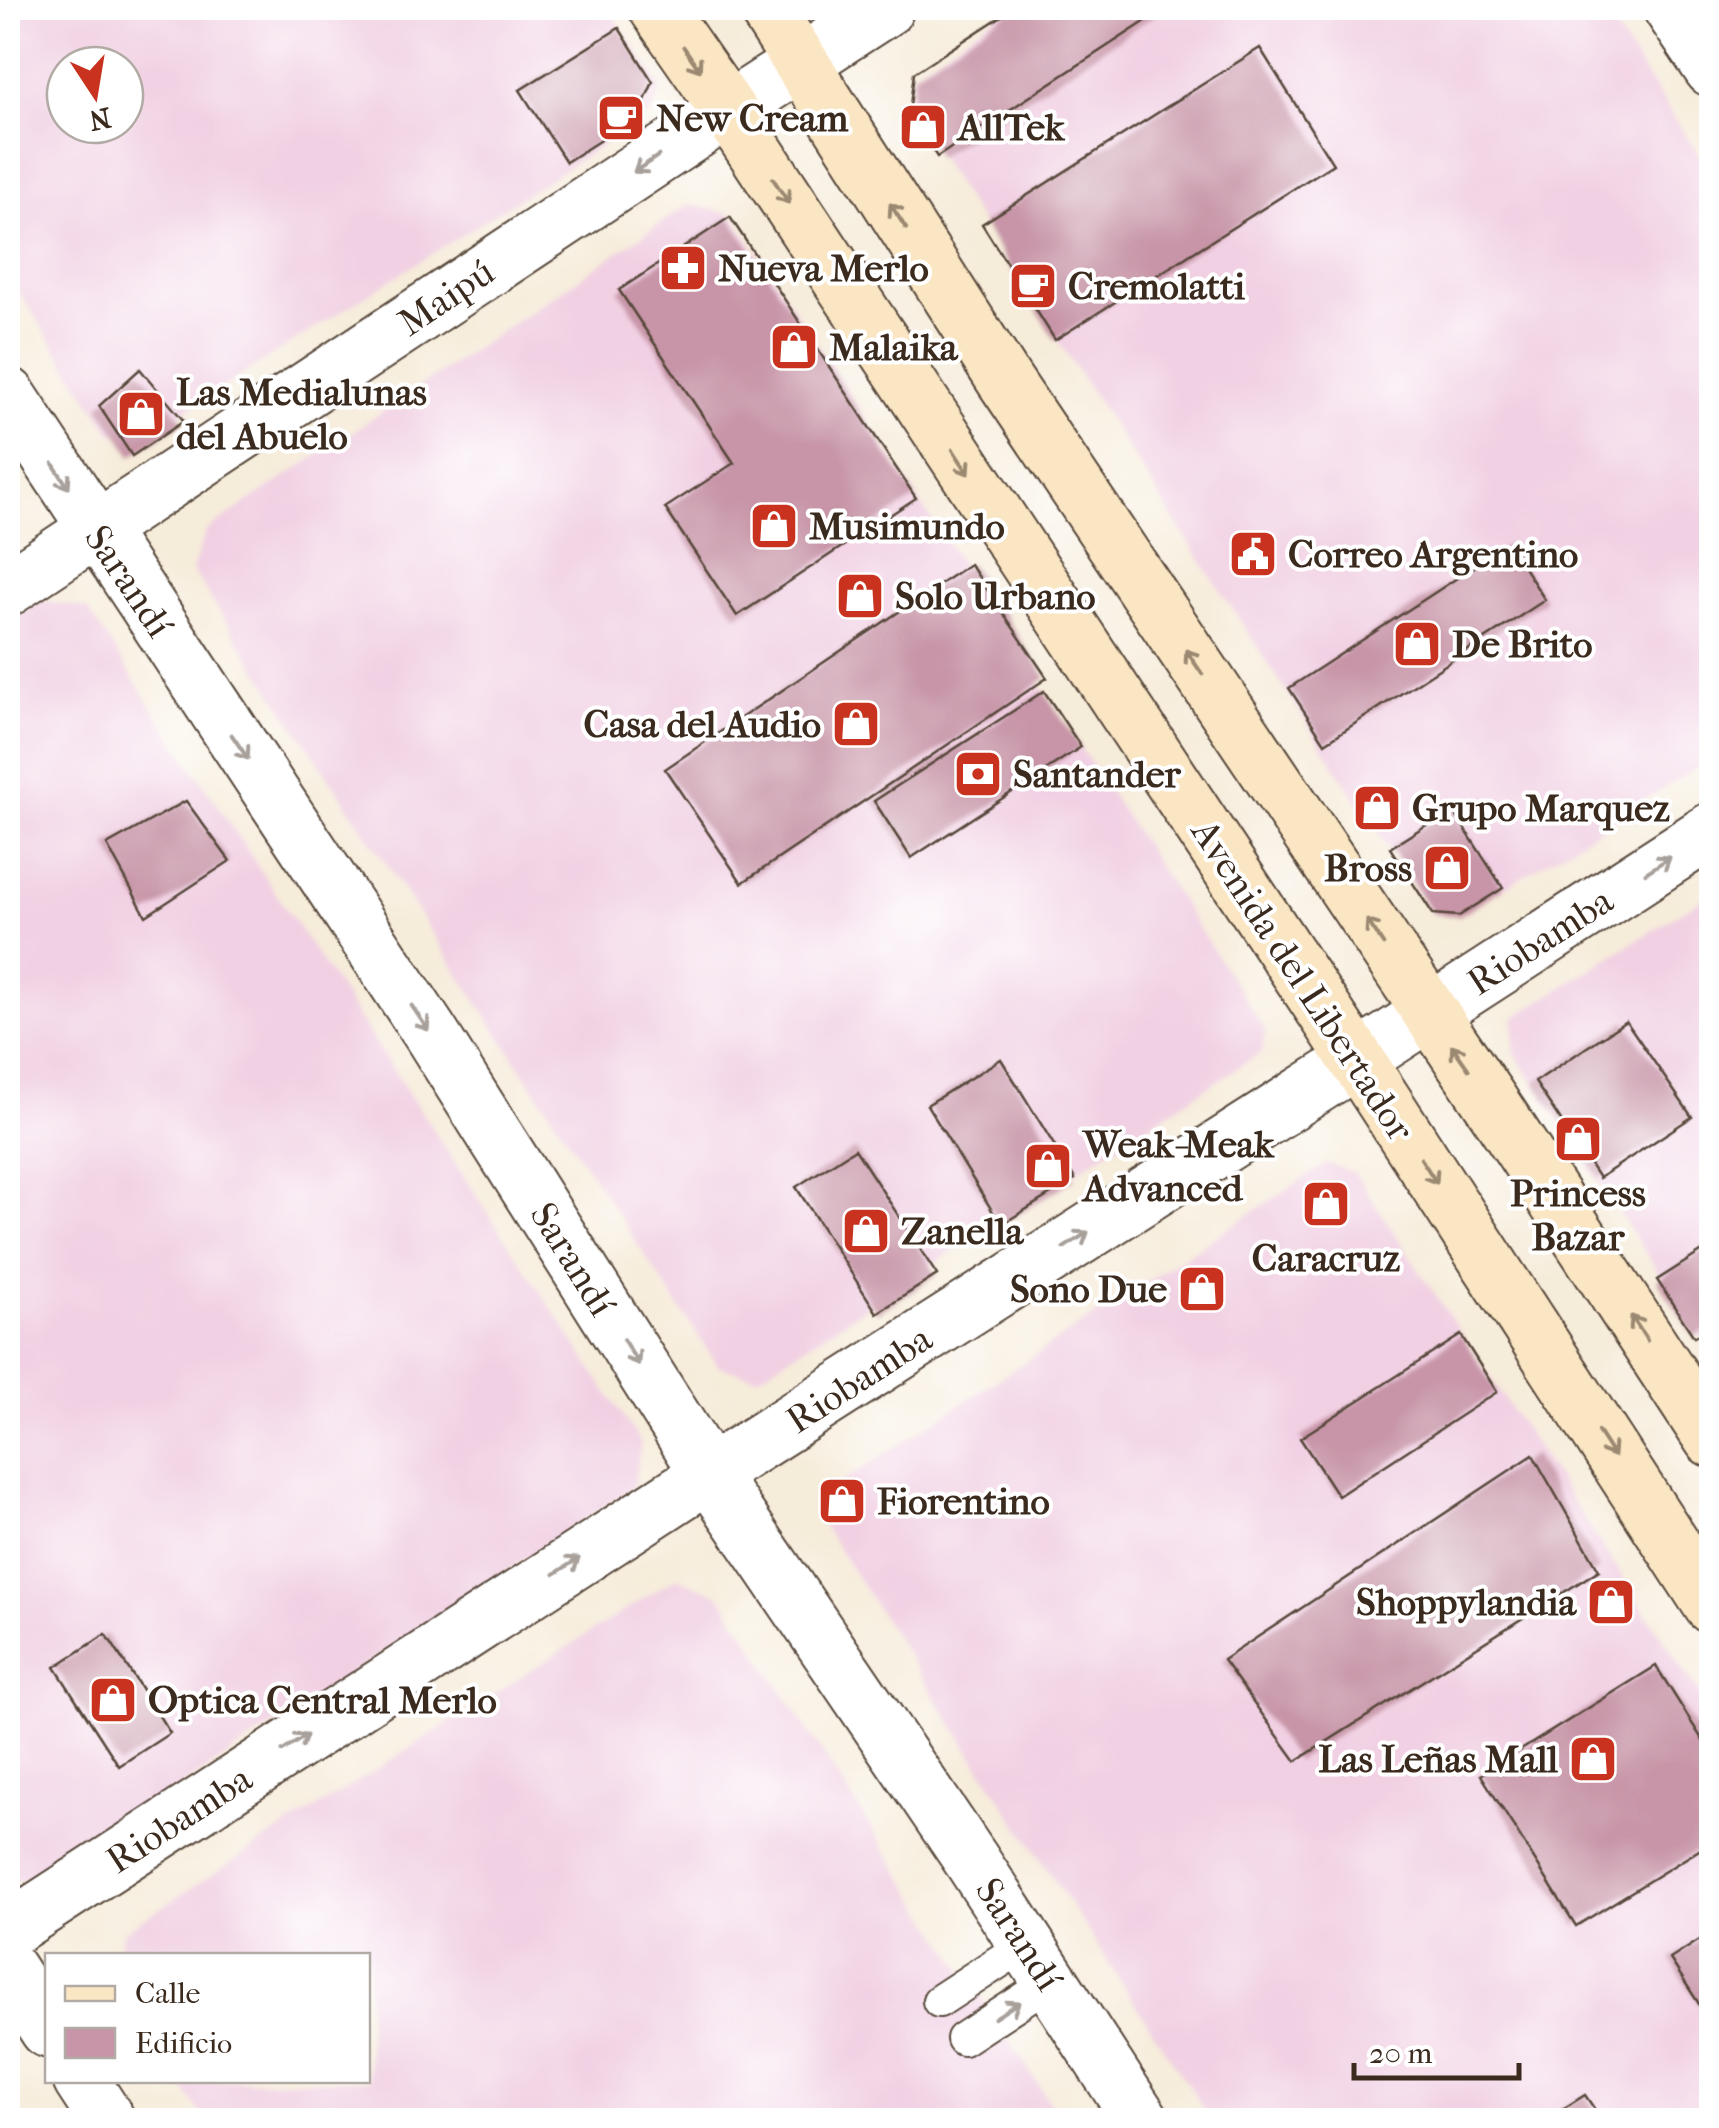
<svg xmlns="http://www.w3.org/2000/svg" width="1719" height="2128" font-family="'IM FELL French Canon',serif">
  <rect width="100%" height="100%" fill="#fff"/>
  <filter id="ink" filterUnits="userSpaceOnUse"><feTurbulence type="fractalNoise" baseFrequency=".01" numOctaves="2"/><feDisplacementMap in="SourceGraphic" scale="20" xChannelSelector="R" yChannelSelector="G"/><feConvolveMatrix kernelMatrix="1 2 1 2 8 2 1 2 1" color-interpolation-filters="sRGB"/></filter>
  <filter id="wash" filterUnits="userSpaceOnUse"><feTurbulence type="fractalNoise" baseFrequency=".0048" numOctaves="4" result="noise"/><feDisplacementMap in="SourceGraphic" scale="40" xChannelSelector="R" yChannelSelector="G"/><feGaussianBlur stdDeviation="2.25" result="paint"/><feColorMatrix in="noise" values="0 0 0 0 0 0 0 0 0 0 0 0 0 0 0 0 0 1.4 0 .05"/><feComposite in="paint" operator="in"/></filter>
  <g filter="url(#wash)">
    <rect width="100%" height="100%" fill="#f6ecda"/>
    <g fill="#f1d0e3" fill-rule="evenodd">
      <path d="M8,8H608L662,88L651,114L146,436L112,434L8,275ZM65,65H125V125H65Z"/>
      <path d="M1008,8H1601L1711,173V759L1459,916L1430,912L906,108L913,72Z"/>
      <path d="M689,204L732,214L1265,1030L1262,1052L757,1377L718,1366L192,570L206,531Z"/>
      <path d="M8,483L21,503L11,546L8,549Z"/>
      <path d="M41,600L87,609L641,1443L633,1487L34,1884L8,1878V622Z"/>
      <path d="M1711,893V1353L1514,1052V1018Z"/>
      <path d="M1326,1164L1354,1172L1711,1711V2116L1704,2120H1211L821,1523L833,1488Z"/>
      <path d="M677,1577L720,1595L1061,2120H204L180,2081L368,2080V1956H117L123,1932Z"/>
    </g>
    <g id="blocks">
      <g fill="#c795a7">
        <path d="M1014,8H1166L937,157L909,114L914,73Z"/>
        <path d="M619,28L653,82L638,116L566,162L520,90Z"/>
        <path d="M1260,48L1333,164L1055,340L982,224Z"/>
        <path d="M730,217L916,498L737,616L665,508L734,463L619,290Z"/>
        <path d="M140,369L184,421L132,456L99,406Z"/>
        <path d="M1509,544L1545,600L1325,743L1289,688Z"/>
        <path d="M970,564L1047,678L742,883L665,769Z"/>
        <path d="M1044,691L1081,747L911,858L874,801Z"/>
        <path d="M186,801L230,861L146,916L107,845Z"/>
        <path d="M1452,809L1503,888L1459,916L1433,914L1390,848Z"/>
        <path d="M1626,1021L1692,1117L1599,1178L1535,1082Z"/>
        <path d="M1001,1059L1075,1179L1001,1225L927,1105Z"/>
        <path d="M855,1149L937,1275L877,1313L796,1187Z"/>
        <path d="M1712,1245V1326L1694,1337L1657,1280Z"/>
        <path d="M1461,1335L1497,1392L1338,1496L1300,1438Z"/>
        <path d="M1533,1455L1599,1570L1296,1761L1223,1660Z"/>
        <path d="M106,1634L170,1733L119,1766L55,1667Z"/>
        <path d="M1656,1666L1712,1755V1842L1576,1926L1481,1775Z"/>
        <path d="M1712,1932V2024L1670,1959Z"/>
        <path d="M1585,2095L1602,2120H1545Z"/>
        <path d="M8,2102L17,2118L13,2120H8Z"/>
      </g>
    </g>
  </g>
  <g filter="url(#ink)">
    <use href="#blocks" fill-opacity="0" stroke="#57473a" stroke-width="2.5"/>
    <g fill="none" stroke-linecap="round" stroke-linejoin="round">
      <g stroke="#57473a" stroke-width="36">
        <g id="service">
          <path d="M939,2001L1026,1944"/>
          <path d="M963,2039L1050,1982"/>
        </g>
      </g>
      <g stroke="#57473a" stroke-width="59">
        <g id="minor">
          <path d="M1671,8L1712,69"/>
          <path d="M8,395L431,1034L709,1474L972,1861L1141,2120"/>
          <path d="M8,588L728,110L886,8"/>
          <path d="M8,1930L709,1474L1357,1060L1712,830"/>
          <path d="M8,1969L48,2030"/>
          <path d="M81,2080L107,2120"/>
        </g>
      </g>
      <g stroke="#57473a" stroke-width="59">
        <g id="secondary">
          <path d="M657,8L728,110L1357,1060L1712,1606"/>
          <path d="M766,8L1005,381L1502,1119L1712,1439"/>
        </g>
      </g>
      <use href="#service" stroke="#fff" stroke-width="32"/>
      <use href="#minor" stroke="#fff" stroke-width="55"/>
      <use href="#secondary" stroke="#fbe6c4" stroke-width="55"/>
    </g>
    <defs><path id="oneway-shaft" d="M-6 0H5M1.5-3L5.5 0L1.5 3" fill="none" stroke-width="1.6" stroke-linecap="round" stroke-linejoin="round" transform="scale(2.5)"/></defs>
    <g stroke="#9b8871">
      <use href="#oneway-shaft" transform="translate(692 59) rotate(55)"/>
      <use href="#oneway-shaft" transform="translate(781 191) rotate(57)"/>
      <use href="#oneway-shaft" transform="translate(898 216) rotate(-123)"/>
      <use href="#oneway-shaft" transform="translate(961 462) rotate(57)"/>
      <use href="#oneway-shaft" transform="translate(1194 662) rotate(-124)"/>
      <use href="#oneway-shaft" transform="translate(1375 932) rotate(-124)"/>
      <use href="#oneway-shaft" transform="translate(1460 1057) rotate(-125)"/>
      <use href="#oneway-shaft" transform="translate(1429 1171) rotate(57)"/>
      <use href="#oneway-shaft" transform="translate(1639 1328) rotate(-123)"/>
      <use href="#oneway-shaft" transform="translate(1606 1444) rotate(57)"/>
    </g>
    <g stroke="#a79f9a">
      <use href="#oneway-shaft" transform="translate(646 164) rotate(146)"/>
      <use href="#oneway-shaft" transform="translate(61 476) rotate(57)"/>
      <use href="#oneway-shaft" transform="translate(240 747) rotate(56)"/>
      <use href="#oneway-shaft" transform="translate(1658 865) rotate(-33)"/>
      <use href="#oneway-shaft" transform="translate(420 1018) rotate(56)"/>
      <use href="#oneway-shaft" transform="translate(1076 1240) rotate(-33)"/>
      <use href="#oneway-shaft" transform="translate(631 1352) rotate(58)"/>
      <use href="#oneway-shaft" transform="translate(567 1566) rotate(-33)"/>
      <use href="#oneway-shaft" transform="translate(295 1743) rotate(-33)"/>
      <use href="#oneway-shaft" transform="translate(1007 2010) rotate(-33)"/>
    </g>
  </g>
  <defs>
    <g id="cafe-square" transform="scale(2.5)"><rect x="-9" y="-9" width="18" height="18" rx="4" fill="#c8321e" stroke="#fff"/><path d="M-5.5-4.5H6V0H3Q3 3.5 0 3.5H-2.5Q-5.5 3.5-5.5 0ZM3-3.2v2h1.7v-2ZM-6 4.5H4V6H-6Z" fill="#fff"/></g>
    <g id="shop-square" transform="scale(2.5)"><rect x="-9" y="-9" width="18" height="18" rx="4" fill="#c8321e" stroke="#fff"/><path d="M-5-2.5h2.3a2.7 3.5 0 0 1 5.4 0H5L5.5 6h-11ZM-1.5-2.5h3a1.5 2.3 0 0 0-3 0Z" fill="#fff"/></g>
    <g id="pharmacy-square" transform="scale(2.5)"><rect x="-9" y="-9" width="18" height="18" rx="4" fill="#c8321e" stroke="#fff"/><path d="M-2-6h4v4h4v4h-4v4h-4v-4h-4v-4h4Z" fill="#fff"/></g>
    <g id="civic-square" transform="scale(2.5)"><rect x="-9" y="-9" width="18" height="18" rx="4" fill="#c8321e" stroke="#fff"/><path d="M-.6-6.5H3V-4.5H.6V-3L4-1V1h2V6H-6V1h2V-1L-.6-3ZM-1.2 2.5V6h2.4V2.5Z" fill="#fff"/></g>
    <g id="bank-square" transform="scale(2.5)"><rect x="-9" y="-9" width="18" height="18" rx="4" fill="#c8321e" stroke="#fff"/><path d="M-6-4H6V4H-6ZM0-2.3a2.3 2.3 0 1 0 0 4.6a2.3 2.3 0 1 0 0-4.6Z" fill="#fff"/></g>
  </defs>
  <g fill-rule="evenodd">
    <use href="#cafe-square" x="621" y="118"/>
    <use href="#shop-square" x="923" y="127"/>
    <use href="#pharmacy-square" x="683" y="268"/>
    <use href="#cafe-square" x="1033" y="286"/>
    <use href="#shop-square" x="794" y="347"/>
    <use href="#shop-square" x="141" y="414"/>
    <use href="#shop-square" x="774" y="526"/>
    <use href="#civic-square" x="1253" y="554"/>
    <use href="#shop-square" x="860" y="596"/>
    <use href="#shop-square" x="1417" y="644"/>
    <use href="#shop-square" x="856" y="724"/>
    <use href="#bank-square" x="978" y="774"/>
    <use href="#shop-square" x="1377" y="808"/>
    <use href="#shop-square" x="1447" y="868"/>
    <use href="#shop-square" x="1578" y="1139"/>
    <use href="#shop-square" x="1048" y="1166"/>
    <use href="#shop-square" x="1326" y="1204"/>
    <use href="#shop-square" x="866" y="1231"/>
    <use href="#shop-square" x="1202" y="1289"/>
    <use href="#shop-square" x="842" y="1501"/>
    <use href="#shop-square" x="1611" y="1602"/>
    <use href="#shop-square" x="113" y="1700"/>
    <use href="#shop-square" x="1593" y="1759"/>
  </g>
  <g text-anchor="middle" stroke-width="8" stroke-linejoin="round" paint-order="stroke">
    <g font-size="38" font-weight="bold" fill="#3b2a1e" stroke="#fff" text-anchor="start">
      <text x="656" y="131">New Cream</text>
      <text x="958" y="140">AllTek</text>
      <text x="718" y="281">Nueva Merlo</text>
      <text x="1068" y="299">Cremolatti</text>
      <text x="829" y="360">Malaika</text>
      <text x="176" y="405">Las Medialunas<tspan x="176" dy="44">del Abuelo</tspan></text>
      <text x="809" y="539">Musimundo</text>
      <text x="1288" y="567">Correo Argentino</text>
      <text x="895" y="609">Solo Urbano</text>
      <text x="1452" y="657">De Brito</text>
      <text x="821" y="737" text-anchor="end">Casa del Audio</text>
      <text x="1013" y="787">Santander</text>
      <text x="1412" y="821">Grupo Marquez</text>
      <text x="1412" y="881" text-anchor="end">Bross</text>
      <text x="1083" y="1157">Weak-Meak<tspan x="1083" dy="44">Advanced</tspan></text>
      <text x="1578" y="1206" text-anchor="middle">Princess<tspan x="1578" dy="44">Bazar</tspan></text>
      <text x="901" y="1244">Zanella</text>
      <text x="1326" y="1271" text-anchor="middle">Caracruz</text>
      <text x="1167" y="1302" text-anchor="end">Sono Due</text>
      <text x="877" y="1514">Fiorentino</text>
      <text x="1576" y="1615" text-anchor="end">Shoppylandia</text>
      <text x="148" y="1713">Optica Central Merlo</text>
      <text x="1558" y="1772" text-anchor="end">Las Leñas Mall</text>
    </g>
    <g font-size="38" fill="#3b2a1e" stroke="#fff">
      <text transform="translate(446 297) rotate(-34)" y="13">Maipú</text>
      <text transform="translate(129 581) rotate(56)" y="13">Sarandí</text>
      <text transform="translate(1540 941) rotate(-33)" y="13">Riobamba</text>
      <text transform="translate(1303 980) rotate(57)" y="13">Avenida del Libertador</text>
      <text transform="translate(573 1259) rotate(58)" y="13">Sarandí</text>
      <text transform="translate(859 1379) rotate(-33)" y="13">Riobamba</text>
      <text transform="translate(179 1819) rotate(-33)" y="13">Riobamba</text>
      <text transform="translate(1019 1934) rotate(57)" y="13">Sarandí</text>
    </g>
  </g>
  <rect width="1719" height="2128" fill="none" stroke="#fff" stroke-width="40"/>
  <rect x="45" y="1953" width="325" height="130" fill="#ffffff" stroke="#b1aaa5" stroke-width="2.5"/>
  <rect x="65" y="1986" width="50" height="15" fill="#fbe6c4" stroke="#b1aaa5" stroke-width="2.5"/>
  <text x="135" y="2003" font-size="30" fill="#3b2a1e">Calle</text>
  <rect x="65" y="2028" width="50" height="30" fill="#c795a7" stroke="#b1aaa5" stroke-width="2.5"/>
  <text x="135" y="2053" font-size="30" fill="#3b2a1e">Edificio</text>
  <g transform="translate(95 95) rotate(168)"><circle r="48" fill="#ffffff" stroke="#b1aaa5" stroke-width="2.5"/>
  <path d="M0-8L18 38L0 25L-18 38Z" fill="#c8321e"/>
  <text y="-15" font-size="28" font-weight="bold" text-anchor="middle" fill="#3b2a1e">N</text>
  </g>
  <path d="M1354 2063v15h165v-15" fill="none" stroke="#3b2a1e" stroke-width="5"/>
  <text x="1369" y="2063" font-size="30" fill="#3b2a1e" stroke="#ffffff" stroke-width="8" paint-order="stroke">20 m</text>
</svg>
